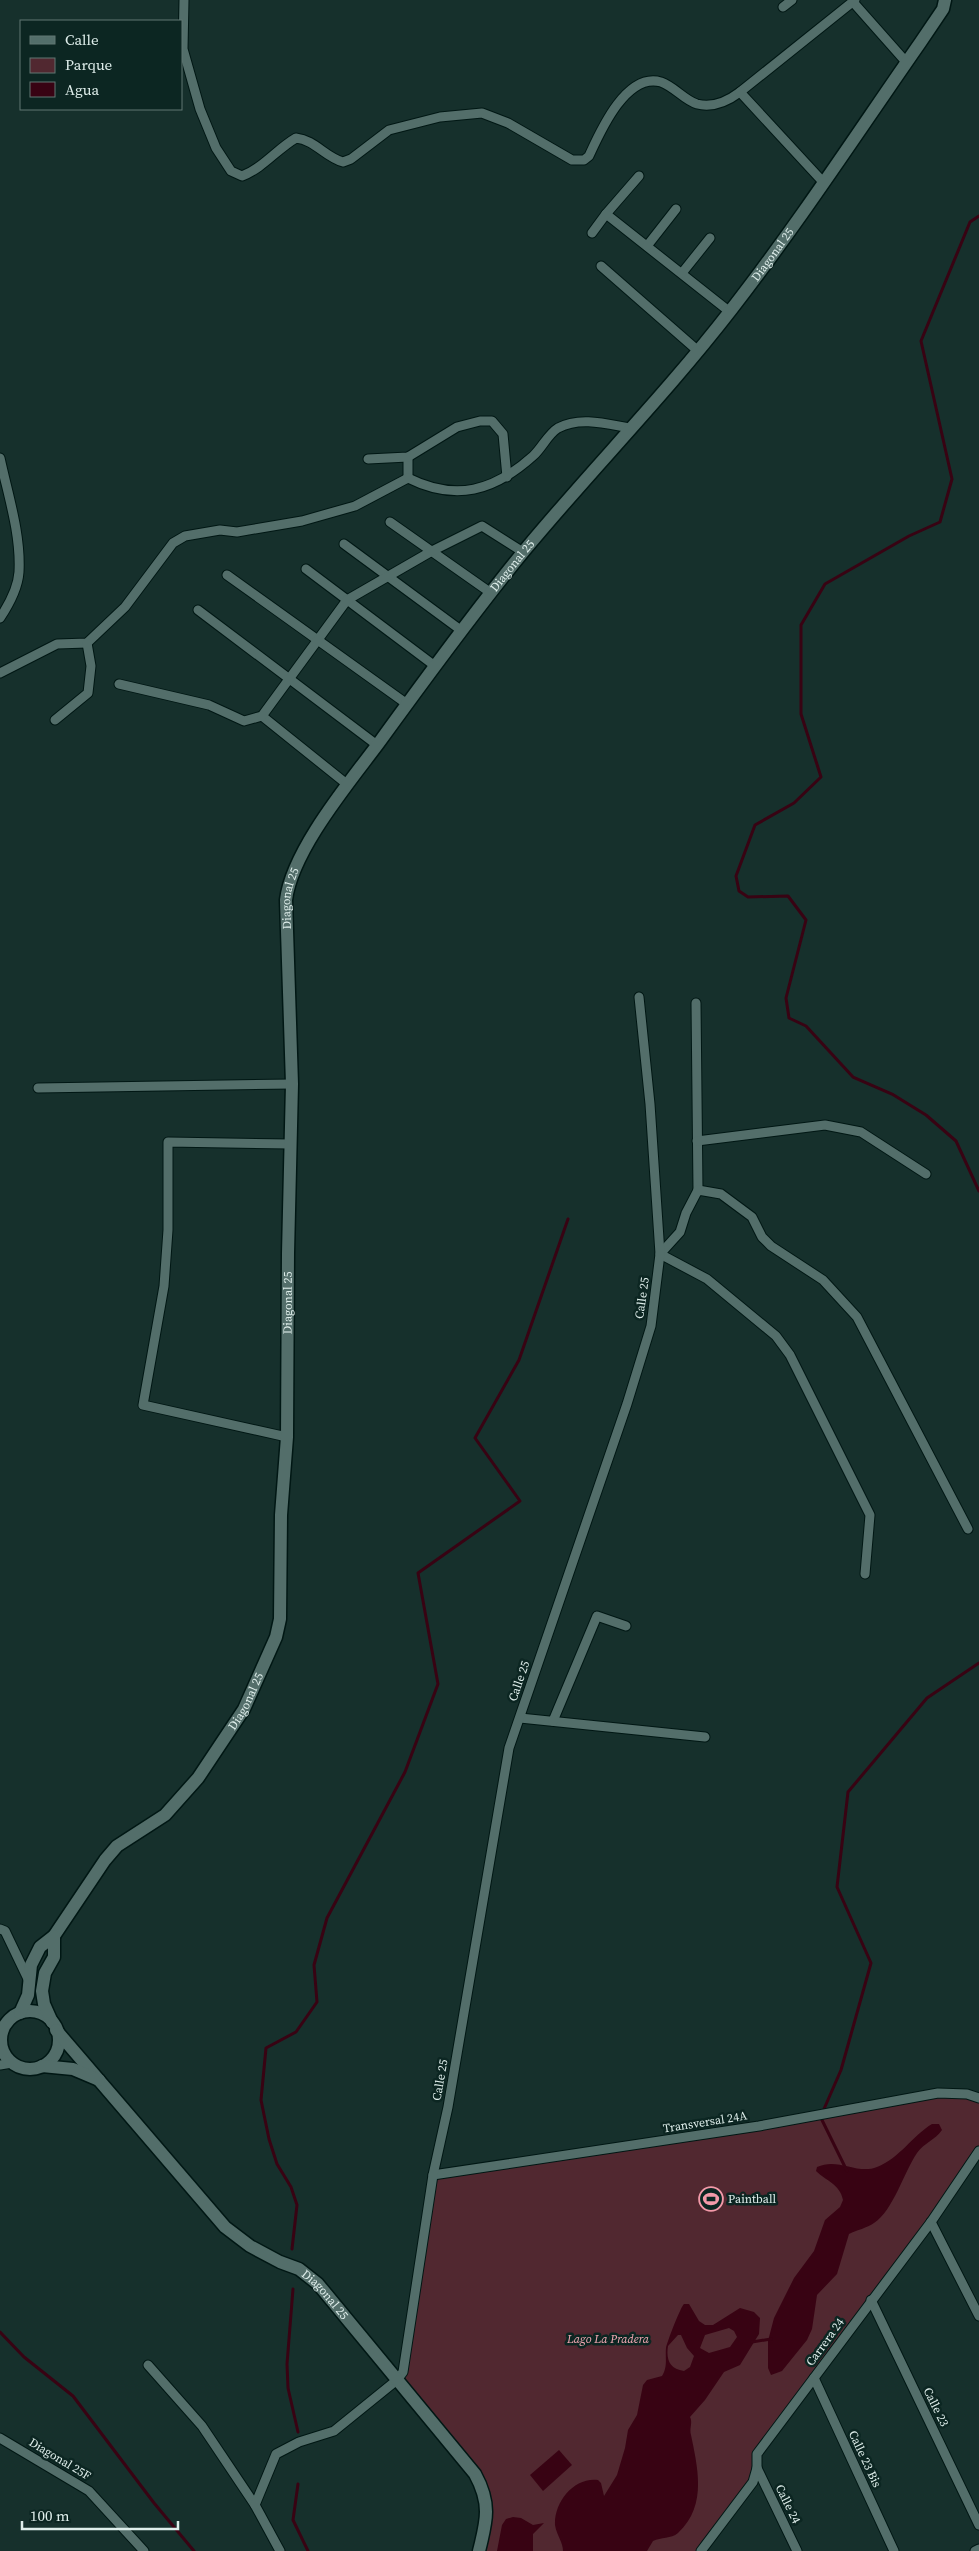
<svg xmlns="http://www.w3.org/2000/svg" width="979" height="2551" font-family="'Source Serif 4',serif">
  <rect width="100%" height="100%" fill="#16302c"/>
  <path fill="#512830" d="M938,2093L979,2098V2151L757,2453L753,2482L701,2551H479L485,2496L397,2380L403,2371L433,2175Z"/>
  <g fill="#380313" fill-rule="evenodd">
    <path d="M932,2124H939L942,2130C935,2140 924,2143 917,2153C904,2172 893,2211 874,2223C867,2228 857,2230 849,2234L837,2274L817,2295L812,2329L807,2340L782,2371L771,2375L768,2368V2341L774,2318L794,2278L814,2251L825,2220L840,2207L843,2200C840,2184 826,2181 816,2171L817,2167C838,2157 857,2175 877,2167C900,2158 912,2136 932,2124Z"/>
    <path d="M684,2304H689L699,2321L705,2325H713L740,2308L754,2312L760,2318L759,2334L740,2365L724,2372L705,2400L690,2417C693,2423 689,2428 691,2435C698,2469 707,2506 678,2533C671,2539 661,2537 653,2541L647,2551H563C563,2542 556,2534 555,2525C554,2502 574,2477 598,2480L601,2483L604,2496L617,2475L625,2448L628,2430L637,2415L643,2385L647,2380L662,2376C668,2366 665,2358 666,2348C667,2342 681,2306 684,2304ZM729,2328L734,2331L737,2337L730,2347L709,2353L700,2348L705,2335ZM678,2335H681L687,2348L694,2356L690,2367L684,2371C669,2369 666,2359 668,2346Z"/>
    <path d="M559,2450L572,2465L543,2491L530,2475Z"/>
    <path d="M513,2517L521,2518L533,2525L544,2523L533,2534V2551H497L502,2525L506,2519Z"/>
  </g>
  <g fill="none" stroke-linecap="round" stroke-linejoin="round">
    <g stroke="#380313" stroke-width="3">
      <path d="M979,216L970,222L921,341L952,479L940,522L909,536L825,584L801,625V714L821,777L794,803L755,825L736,876L739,891L748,897L788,896L806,920L786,998L789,1018L806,1026L853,1077L892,1094L926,1115L956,1141L979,1191"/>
      <path d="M824,2109L841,2070L871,1963L837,1887L848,1792L927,1698L979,1663"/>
      <path d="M821,2118L847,2171"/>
      <path d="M292,2249L297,2205L291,2187L277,2164L269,2139L261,2100L266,2048L296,2032L317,2002L314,1965L327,1918L405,1772L438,1684L418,1573L520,1501L475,1438L519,1360L568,1219"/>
      <path d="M293,2289L287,2364L288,2388L298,2432"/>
      <path d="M0,2332L24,2357L73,2396L154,2503L194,2551"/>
      <path d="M752,2342L771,2339"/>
      <path d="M298,2484L293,2520L308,2551"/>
    </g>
    <g stroke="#001714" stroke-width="11">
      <g id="street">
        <path d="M184,0L183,49L200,109L216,148L231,171L242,176C263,168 277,149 296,138C315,140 325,157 343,162L351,159L389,130L440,117L482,113L508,123L572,160H584L589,156C600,132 626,72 661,82C675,87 684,100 697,104C712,108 728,101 740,92L855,0"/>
        <path d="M853,2L907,63"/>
        <path d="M783,7L792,0"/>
        <path d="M740,92L824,183"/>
        <path d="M639,176L606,214L730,312"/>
        <path d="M592,233L606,214"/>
        <path d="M647,246L676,209"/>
        <path d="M601,266L697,350"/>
        <path d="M682,273L710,238"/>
        <path d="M408,457V478"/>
        <path d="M0,458C8,495 21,534 19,572C18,587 8,606 0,618"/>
        <path d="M368,459L408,457L457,427L480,421H492L503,434L507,477"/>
        <path d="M390,522L491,593"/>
        <path d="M344,544L462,631"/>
        <path d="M306,569L435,666"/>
        <path d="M227,575L407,704"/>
        <path d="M198,610L377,745"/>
        <path d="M0,673L57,644L87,643L125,607L173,543L185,536L220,530L237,532L302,521L355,506L408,478C456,502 494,491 533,456C542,448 548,434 558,428C580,416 607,424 629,428"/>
        <path d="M119,684L209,705L244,721L262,716L348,785"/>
        <path d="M262,716L347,600L432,551L482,526L523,552"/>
        <path d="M55,720L88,693L91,666L87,643"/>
        <path d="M696,1003L698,1190"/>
        <path d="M38,1088L292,1084"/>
        <path d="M697,1141L825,1125L861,1132L926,1174"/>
        <path d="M287,1437L143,1405L164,1286L168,1230V1142L290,1144"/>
        <path d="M865,1574L870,1515L790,1355L776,1336L707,1279L660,1254L680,1232L686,1213L698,1190L721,1194L752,1217L762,1237L771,1246L823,1280L857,1317L968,1529"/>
        <path d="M520,1718L705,1737"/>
        <path d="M553,1721L597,1616L626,1626"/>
        <path d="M0,1929L5,1931L29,1981"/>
        <path d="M0,2040L1,2039"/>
        <path d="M0,2065L12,2063"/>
        <path d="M433,2175L759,2126L938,2093L967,2094L979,2098"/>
        <path d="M931,2222L979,2316"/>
        <path d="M871,2300L979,2525"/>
        <path d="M148,2365L202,2426L255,2505L280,2551"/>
        <path d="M814,2378L894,2551"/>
        <path d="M0,2438L89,2491L144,2551"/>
        <path d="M757,2468L797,2551"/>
        <path d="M255,2505L276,2454L299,2442L334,2431L397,2380L403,2372L433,2175L448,2107L509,1748L627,1404L651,1326L660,1254L650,1104L639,997"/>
        <path d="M701,2551L753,2482L757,2468V2454L931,2222L979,2151"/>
        <path d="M975,2551L979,2549"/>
      </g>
    </g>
    <g stroke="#001714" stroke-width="15">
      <g id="secondary">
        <circle cx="30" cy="2040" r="29"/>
        <path id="s1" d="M20,2013L28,1995L31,1965L40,1947L54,1936L105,1860L117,1846L165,1815L198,1778L244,1709L276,1637L280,1619L281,1515L287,1437L288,1253L292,1084L286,900C292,851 348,784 378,744C425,679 473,613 524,551C591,470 666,394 731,310C798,224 858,132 920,43L943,9L945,0"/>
        <path d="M52,2022L44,2004L42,1991L45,1973L54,1957V1936"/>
        <path id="s2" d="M56,2030L225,2227L250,2246L280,2262L299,2269L318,2284L475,2474C491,2503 487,2520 479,2551"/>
        <path d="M42,2066L73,2069L99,2080"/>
      </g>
    </g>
    <use href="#street" stroke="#536e6a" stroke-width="9"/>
    <use href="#secondary" stroke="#536e6a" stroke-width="12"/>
  </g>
  <defs>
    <g id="stadium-ring" transform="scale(1.25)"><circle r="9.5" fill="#0c2622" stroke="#f39aa9" stroke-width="1.5"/><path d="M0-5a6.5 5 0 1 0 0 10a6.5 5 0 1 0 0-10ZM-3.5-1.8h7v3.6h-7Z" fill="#f39aa9"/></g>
  </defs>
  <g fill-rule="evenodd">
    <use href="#stadium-ring" x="711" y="2199"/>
  </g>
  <g text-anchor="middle" stroke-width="5" stroke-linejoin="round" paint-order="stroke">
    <g font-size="12" fill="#dfeeeb" stroke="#0c2622">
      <text dy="4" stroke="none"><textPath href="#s1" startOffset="2016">Diagonal 25</textPath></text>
      <text dy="4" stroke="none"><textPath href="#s1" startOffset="1610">Diagonal 25</textPath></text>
      <text dy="4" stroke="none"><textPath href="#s1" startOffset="1206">Diagonal 25</textPath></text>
      <text transform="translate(642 1298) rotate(-82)" y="4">Calle 25</text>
      <text dy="4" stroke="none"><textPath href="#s1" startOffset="801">Diagonal 25</textPath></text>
      <text transform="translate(519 1681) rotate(-71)" y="4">Calle 25</text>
      <text dy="4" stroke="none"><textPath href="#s1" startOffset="395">Diagonal 25</textPath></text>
      <text transform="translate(440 2080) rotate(-80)" y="4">Calle 25</text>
      <text transform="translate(705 2122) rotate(-9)" y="4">Transversal 24A</text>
      <text dy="4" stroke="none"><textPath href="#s2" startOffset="382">Diagonal 25</textPath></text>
      <text transform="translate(825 2342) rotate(-54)" y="4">Carrera 24</text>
      <text transform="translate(936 2407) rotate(64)" y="4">Calle 23</text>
      <text transform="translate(60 2459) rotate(31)" y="4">Diagonal 25F</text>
      <text transform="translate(865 2459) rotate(65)" y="4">Calle 23 Bis</text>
      <text transform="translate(788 2504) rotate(64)" y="4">Calle 24</text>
    </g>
    <g font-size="12" fill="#dfeeeb" stroke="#0c2622" text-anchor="start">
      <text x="728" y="2203">Paintball</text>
    </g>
    <g font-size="12" font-style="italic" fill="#f5aab5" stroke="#0c2622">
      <text x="608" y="2343">Lago La Pradera</text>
    </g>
  </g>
  <rect x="20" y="20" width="162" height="90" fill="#0c2622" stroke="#607672"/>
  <rect x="30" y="36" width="25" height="8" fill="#536e6a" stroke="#607672"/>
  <text x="65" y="45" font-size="15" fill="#dfeeeb">Calle</text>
  <rect x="30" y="58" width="25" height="15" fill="#512830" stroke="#607672"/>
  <text x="65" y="70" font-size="15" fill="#dfeeeb">Parque</text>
  <rect x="30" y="82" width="25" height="15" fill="#380313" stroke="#607672"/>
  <text x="65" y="95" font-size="15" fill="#dfeeeb">Agua</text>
  <path d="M22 2521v8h156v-8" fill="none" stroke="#dfeeeb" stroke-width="2.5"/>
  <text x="30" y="2521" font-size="15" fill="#dfeeeb" stroke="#0c2622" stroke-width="4" paint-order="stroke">100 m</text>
</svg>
